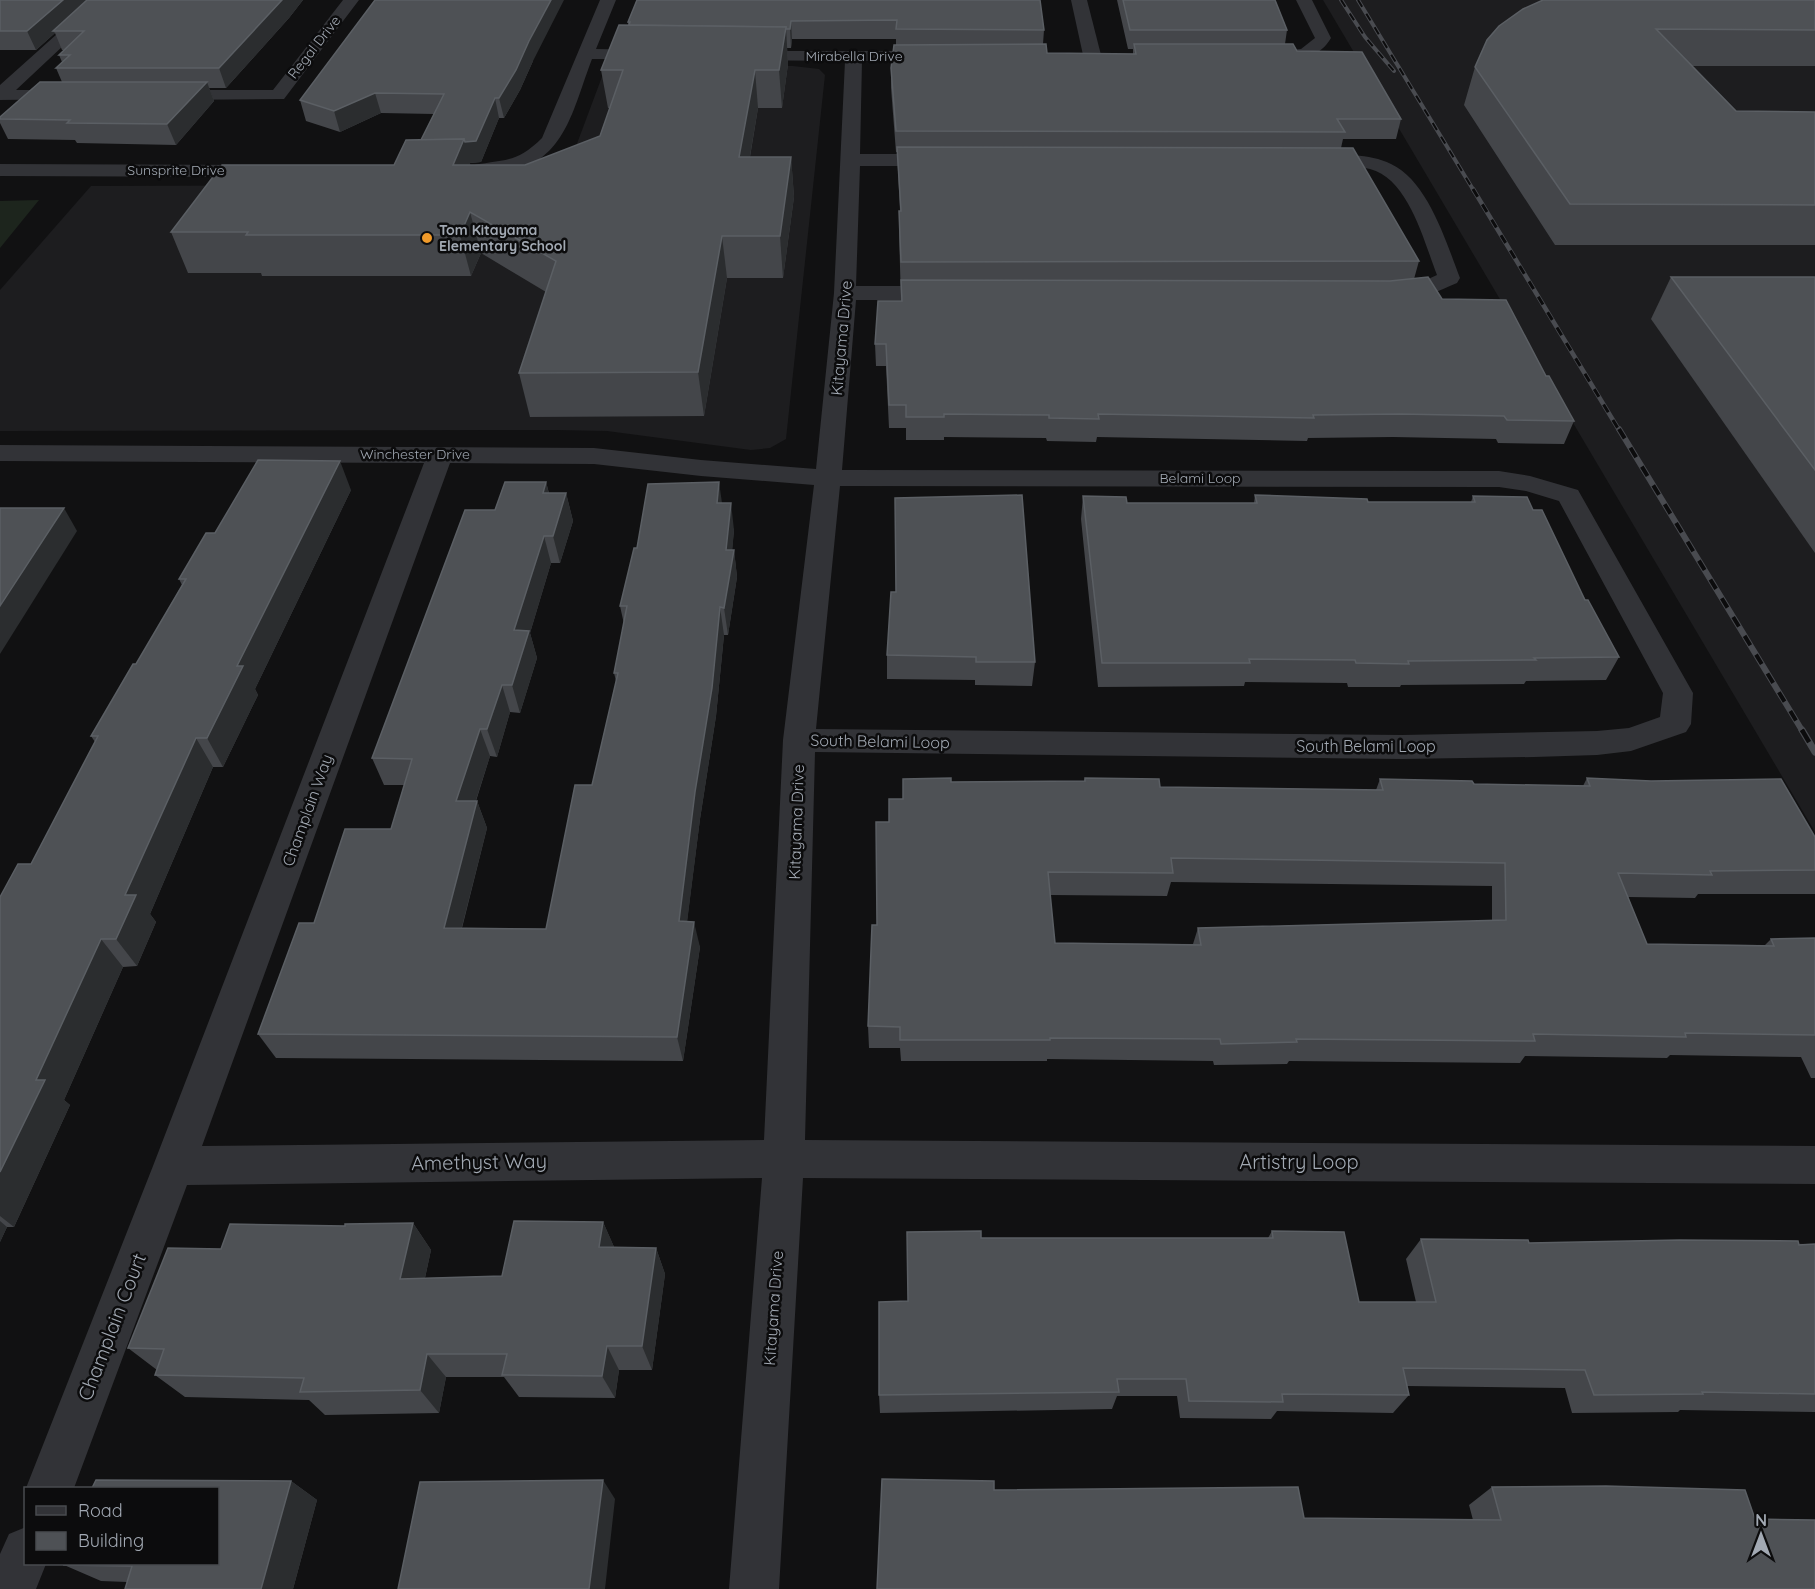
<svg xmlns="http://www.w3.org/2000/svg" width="1815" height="1589" font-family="Quicksand,sans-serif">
  <rect width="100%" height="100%" fill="#111112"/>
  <g fill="#1d1d1f">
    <path d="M1323,0H1815V832Z"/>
    <path d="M632,66H793L819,69L825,75L786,439L770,448L751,450L607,431L556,430L0,431V290L91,186L477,185L575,149L603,74Z"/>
  </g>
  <path fill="#1d251d" d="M39,200L0,248V201Z"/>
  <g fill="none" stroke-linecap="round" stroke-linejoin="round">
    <g fill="#323337" fill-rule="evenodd">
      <path d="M95,0H112L16,90H71L77,91L80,95L77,99L0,100V85Z"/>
      <path d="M343,0H359L284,99L168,100L162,99L159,95L162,91L168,90H273Z"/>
      <path d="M600,0H616L596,49L651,50L657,51L660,55L657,59H592C572,111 566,162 503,174C491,176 478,178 466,175L463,171L466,167C501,158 514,166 542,138Z"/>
      <path d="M1071,0H1087L1101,55L1098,59H1086L1083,55Z"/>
      <path d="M1296,0H1312L1331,38C1318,61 1286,66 1261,60L1258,56L1261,52L1301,49L1315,38Z"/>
      <path d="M742,51H936L942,52L945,56L942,60L936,61H862L860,154H941L948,156L951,160L948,164L941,166H860L856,286H946L954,288L957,293L954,298L946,300H856L842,470L1499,471L1530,476L1578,490L1693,693L1691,724L1686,732L1631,751L1597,755L1534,757L1402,759L815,752L805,1140L1815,1146V1184L803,1178L779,1589H729L762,1178L187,1185L74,1488H26L153,1166L424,463L0,461V445L594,448L701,460L816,469L834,293L845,61L736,60L733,56L736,52ZM450,463L594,464L701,476L814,485L783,740L764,1140L202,1146ZM840,486L1499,487L1526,491L1559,501L1663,693L1660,717L1629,728L1597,731L1402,735L816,729Z"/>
      <path d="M1317,154C1341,155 1369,153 1391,164C1428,181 1446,242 1460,278L1457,283C1434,293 1408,305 1382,299L1379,294L1382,289L1415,285L1437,275C1424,242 1409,179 1370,169C1351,164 1330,169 1310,164L1307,160L1310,156Z"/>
      <path d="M0,164L262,165L269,167L272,171L269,175L262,177L0,176Z"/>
      <path d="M26,1527V1564H46L36,1589H0V1554L9,1534Z"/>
    </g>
    <g stroke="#494b50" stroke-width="4">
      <g id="rail-far3">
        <path d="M1341,0L1365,37L1394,71"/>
        <path d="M1358,0L1474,191"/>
      </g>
    </g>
    <g stroke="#494b50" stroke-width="4.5">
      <path id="rail-far2" d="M1473,189L1619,430"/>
    </g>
    <g stroke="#494b50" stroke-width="6">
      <path id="rail-far1" d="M1619,429L1803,732"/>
    </g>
    <g stroke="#494b50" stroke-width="7">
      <path id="rail" d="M1802,730L1815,752"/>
    </g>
    <use href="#rail-far3" stroke="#0c0c0d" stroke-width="2" stroke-dasharray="8" stroke-linecap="butt"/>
    <use href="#rail-far2" stroke="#0c0c0d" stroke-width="3" stroke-dasharray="9" stroke-linecap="butt"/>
    <use href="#rail-far1" stroke="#0c0c0d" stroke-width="4" stroke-dasharray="11" stroke-linecap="butt"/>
    <use href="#rail" stroke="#0c0c0d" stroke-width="4.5" stroke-dasharray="14" stroke-linecap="butt"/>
  </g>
  <g fill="#44464a" fill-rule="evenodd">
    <path d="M0,0H303L289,18L226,88H209L214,101L176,145L77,143L75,140L8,139L0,123V117L62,82L56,68L62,62L59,55L64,50H62L55,33L36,50H0Z"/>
    <path d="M637,0L1044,30L1043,44L1047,53L1133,54V49H1128L1117,0H1275L1287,30L1285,44L1401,119L1396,139H1343L1341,148L1419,261L1414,279L1546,376L1574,421L1564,444L1498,443L1496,439L1393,437L1308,438L1307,441L1097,437L1096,442L1047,441L1046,438L944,437V440H906V428H889L886,366H876L875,344L901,301L899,232V211H900L897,152H896L891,88V68L896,45V39H792L791,48H787L788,64L782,108H758L750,157H791L794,197L783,278H727L704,416L530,417L519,373L546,292L481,253L471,276H262L261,273H188L171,232L394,165L421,140L434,114L381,113L340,132L306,121L300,100L533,61L520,90L504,118H499L481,162L470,163V165H525L600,136L610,108H608L601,70L628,25V22Z"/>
    <path d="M1815,0V66H1692L1736,111L1815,112V245H1555L1464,105L1475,67L1499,26Z"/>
    <path d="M1671,277H1815V553L1651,319Z"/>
    <path d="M546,482L549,493H566L573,521L560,563H551L530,633L537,658L520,713L510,712L497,757L490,756L476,801H477L487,828L462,928L546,929L592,785L616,681L614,673L624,624L620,606L637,548L722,503L734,530L732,550H734L737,577L728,635H724L716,716L700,819L687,921L700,947L683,1061L276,1058L258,1034L314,923L391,829L404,785H384L372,758L495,510Z"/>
    <path d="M351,490L255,689L258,695L223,767H213L150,914L156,922L137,966L123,967L64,1100L70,1105L14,1227H7L0,1242V897L31,864L95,742L91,736L136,664L182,585L179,579L215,533Z"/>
    <path d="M1255,495L1368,502H1471L1473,496L1533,510L1619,657L1606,680L1526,681L1524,684L1401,685L1400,687H1348L1347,683L1245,682L1244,686L1098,687L1081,519L1083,496L1127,503H1254Z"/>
    <path d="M896,592L1035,662L1032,686L975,685V680L887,679V655Z"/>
    <path d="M1085,778L1160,787L1376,790L1380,779L1474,784L1583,786L1587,778L1815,837V894H1698L1695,898L1628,897L1647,944L1765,945L1771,939L1815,938V1078H1811L1801,1057L1670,1055L1667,1058L1525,1056L1520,1063L1289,1061L1287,1064L1214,1065L1213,1061L1047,1059V1061H901L900,1048H869L868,1026L877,925L889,822L903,799V779L951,782L1084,781ZM1171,882L1492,886V921L1198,928L1193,944L1055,943L1050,895L1167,896Z"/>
    <path d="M603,1222L614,1247L656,1248L665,1274L652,1370H619L615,1398L519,1397L504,1377H446L439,1413L325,1415L309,1400L185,1397L155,1375L157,1370L128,1348L221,1249L345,1226L413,1223L431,1250L425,1278L502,1276Z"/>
    <path d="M1272,1231L1359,1302H1416L1406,1259L1421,1239L1529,1243L1815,1244V1412L1680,1410L1678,1412L1572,1413L1565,1388L1407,1386L1409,1395L1393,1413L1277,1411L1271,1419L1180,1418L1177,1396H1117L1112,1409L880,1413L879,1395L981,1238H1268Z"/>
    <path d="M291,1481L317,1500L293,1589H125L127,1582L101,1581L64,1565Z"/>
    <path d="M1492,1487L1755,1519L1815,1589L994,1490L1304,1518L1473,1520L1469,1505Z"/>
  </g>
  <g fill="#2b2d2f">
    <path d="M63,0H92L53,31L55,33L36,50L27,31Z"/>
    <path d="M282,0H303L289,18L226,88L219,68Z"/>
    <path d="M551,0H564L533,61L520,90L504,118L499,98Z"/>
    <path d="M791,21L792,39L791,48L790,29Z"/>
    <path d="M786,27L788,64L782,108L779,70Z"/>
    <path d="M755,70L758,108L743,197L739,157Z"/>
    <path d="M207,82L214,101L176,145L167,124Z"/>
    <path d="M375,93L381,113L340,132L334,111Z"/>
    <path d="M495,98L499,118L481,162L470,163L474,179L453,165L458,143Z"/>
    <path d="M791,157L794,197L783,278L780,236Z"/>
    <path d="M470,212L481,253L471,276L460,235Z"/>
    <path d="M722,236L727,278L704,416L698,372Z"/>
    <path d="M340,461L351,490L255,689L258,695L223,767L207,738L237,666Z"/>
    <path d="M546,482L553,510L543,493Z"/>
    <path d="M719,482L723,510L717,503Z"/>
    <path d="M566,493L573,521L560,563L553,536Z"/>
    <path d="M731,503L734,530L731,565L734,550L737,577L728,635L724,608L726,550Z"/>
    <path d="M64,508L77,531L0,654V606Z"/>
    <path d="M544,536L551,563L530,633L537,658L520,713L512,685L514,630Z"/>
    <path d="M720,607L724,635L716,716L700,819L684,947L679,921L695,792Z"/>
    <path d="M502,685L510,712L497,757L487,729Z"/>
    <path d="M480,729L490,756L467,828L456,801Z"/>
    <path d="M196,738L213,767L150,914L156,922L137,966L116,939L125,895Z"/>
    <path d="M477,801L487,828L455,954L444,928Z"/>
    <path d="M694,922L700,947L683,1061L677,1037Z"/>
    <path d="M101,939L123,967L64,1100L70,1105L14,1227L0,1216V1172L36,1080Z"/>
    <path d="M0,1221L7,1227L0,1242Z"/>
    <path d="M603,1222L615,1249L599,1247Z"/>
    <path d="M413,1223L431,1250L419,1305L400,1279Z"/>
    <path d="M656,1248L665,1274L652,1370L642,1346Z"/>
    <path d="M607,1346L619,1370L615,1398L602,1376Z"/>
    <path d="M427,1354L446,1377L439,1413L420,1390Z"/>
    <path d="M603,1480L615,1499L605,1589H589Z"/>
    <path d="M291,1481L317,1500L293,1589H261Z"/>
  </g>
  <g fill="#4e5155" stroke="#5b5f64" stroke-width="1.5" fill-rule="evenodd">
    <path d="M0,0H63L27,31H0Z"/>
    <path d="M87,0H282L219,68H56L70,55H59L84,31H53Z"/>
    <path d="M375,0H551L529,41L516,70L499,98H495L476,141L465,142L464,139L421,140L444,94L375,93L334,111L300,100Z"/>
    <path d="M637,0H1040L1044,30L896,29L897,20L791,21L790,29H786V27L629,25L630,22H628Z"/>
    <path d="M1123,0H1275L1287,30H1130Z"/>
    <path d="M1543,0H1815V30L1656,29L1736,111L1815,112V205L1570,204L1475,67L1487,40L1499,26L1523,9Z"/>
    <path d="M619,25L786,27L779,70H755L739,157H791L780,236H722L698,372L519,373L556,261L470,212L460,235H246L248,232H171L222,165H394L406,140L464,139L453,165H525L600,136L623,70H601Z"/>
    <path d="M1046,44L1047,53L1136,54L1134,44H1293L1297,51L1362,52L1401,119H1337L1345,132L896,131L891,68L894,45Z"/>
    <path d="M40,82H207L167,124L67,123L70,120L0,119V117Z"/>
    <path d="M897,147L1353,148L1419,261L901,262L899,211H901Z"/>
    <path d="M1428,277L1442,299L1506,300L1546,376H1549L1574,421L1507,420L1504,416L1400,414L1313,415L1314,418L1098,414L1099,419L1049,418V415L944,414V417H906V405H889L886,344H875L878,301H902L901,280L1390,281Z"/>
    <path d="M1671,277H1815V470Z"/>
    <path d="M258,460L340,461L237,666H243L207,738H196L125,895H136L116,939H101L36,1080H45L0,1172V897L18,864H31L98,736H91L133,664H136L186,579H179L206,533H215Z"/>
    <path d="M505,482H546L543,493H566L553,536H544L514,630L529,631L512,685H502L487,729H480L456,801H477L444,928L546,929L575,785H592L618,673H614L627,606H620L634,548H637L648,484L719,482L717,503H731L726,550H734L724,608L720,607L712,688L695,792L679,921L694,922L677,1037L258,1034L299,923H314L345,829H391L412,759L372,758L465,510H495Z"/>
    <path d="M1022,495L1035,662H976V657L887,655L891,592H896L895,498Z"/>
    <path d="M1255,495L1367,499L1368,502H1475L1473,496L1527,497L1533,510H1542L1585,600H1588L1619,657L1534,658L1536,660L1408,661L1409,664L1356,663L1355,660L1249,659L1250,663H1102L1083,496L1126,497L1127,503H1257Z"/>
    <path d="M0,508H64L0,606Z"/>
    <path d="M951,778V782L1085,781V778L1159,779L1160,787L1383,790L1380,779L1472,781L1474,784L1590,786L1587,778L1651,781L1781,779L1815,837V870L1710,871L1712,875L1618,873L1647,944L1774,946L1771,939L1815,938V1035L1685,1033L1686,1037L1533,1034L1535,1041L1296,1039L1297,1042L1221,1044L1220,1039L1050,1038V1040H900V1027L868,1026L872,925H877L876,822H889V799H903V779ZM1171,858L1505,863L1506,920L1198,928L1201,945L1055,943L1048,872L1173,873Z"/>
    <path d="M514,1221L603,1222L599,1247L656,1248L642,1346H607L602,1376L502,1375L507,1354H427L420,1390L300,1392L304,1378L155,1375L164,1349L128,1348L168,1248L221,1249L230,1224L345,1226V1224L413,1223L400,1279L502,1276Z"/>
    <path d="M981,1231V1238H1273L1272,1231L1344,1232L1359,1302H1436L1421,1239L1528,1240L1529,1243L1679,1240L1798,1241L1799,1245L1815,1244V1394L1702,1392L1703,1394L1594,1395L1585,1370L1403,1368L1409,1395L1282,1394L1283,1402L1189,1401L1186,1379H1117L1119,1392L879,1395V1302L908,1301L907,1232Z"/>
    <path d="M882,1479L994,1481V1490L1298,1487L1304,1518L1501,1520L1492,1487L1606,1486L1745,1490L1755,1519L1815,1520V1589H877Z"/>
    <path d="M96,1480L291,1481L261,1589H125L132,1566L64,1565L65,1563H218V1488H92Z"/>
    <path d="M603,1480L589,1589H398L420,1482Z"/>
  </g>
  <circle fill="#f09a2a" stroke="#0c0c0d" stroke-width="2" cx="427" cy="238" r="6"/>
  <g text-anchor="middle" stroke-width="5" stroke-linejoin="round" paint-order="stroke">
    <g font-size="14" fill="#a2a9b3" stroke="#0c0c0d">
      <text transform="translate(314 47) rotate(-52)" y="5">Regal Drive</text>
      <text x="854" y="61">Mirabella Drive</text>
      <text x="176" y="175">Sunsprite Drive</text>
      <text x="415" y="459">Winchester Drive</text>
      <text x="1200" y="483">Belami Loop</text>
    </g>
    <g font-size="14" font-weight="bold" fill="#a2a9b3" stroke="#0c0c0d" text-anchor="start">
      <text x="439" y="235">Tom Kitayama<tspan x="439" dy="16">Elementary School</tspan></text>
    </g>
    <g font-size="16" fill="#a2a9b3" stroke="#0c0c0d">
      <text transform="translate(841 338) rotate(-85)" y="6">Kitayama Drive</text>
      <text transform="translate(880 741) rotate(1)" y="6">South Belami Loop</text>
      <text x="1366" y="752">South Belami Loop</text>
      <text transform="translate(307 810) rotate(-70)" y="6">Champlain Way</text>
      <text transform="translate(796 822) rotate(-88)" y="6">Kitayama Drive</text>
      <text transform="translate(773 1308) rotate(-86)" y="6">Kitayama Drive</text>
    </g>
    <g font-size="20" fill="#a2a9b3" stroke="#0c0c0d">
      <text transform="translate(479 1162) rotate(-1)" y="7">Amethyst Way</text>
      <text x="1299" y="1169">Artistry Loop</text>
      <text transform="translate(112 1327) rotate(-69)" y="7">Champlain Court</text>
    </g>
  </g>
  <rect x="24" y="1487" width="195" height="78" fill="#0c0c0d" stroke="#484b4f" stroke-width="1.5"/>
  <rect x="36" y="1506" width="30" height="9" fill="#323337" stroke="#484b4f" stroke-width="1.5"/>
  <text x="78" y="1517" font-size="18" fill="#a2a9b3">Road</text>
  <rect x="36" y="1532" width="30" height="18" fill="#4e5155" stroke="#484b4f" stroke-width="1.5"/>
  <text x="78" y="1547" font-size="18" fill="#a2a9b3">Building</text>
  <g transform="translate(1761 1535)" stroke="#0c0c0d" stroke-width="4.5" paint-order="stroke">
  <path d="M0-4.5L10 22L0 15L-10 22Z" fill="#a2a9b3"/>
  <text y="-9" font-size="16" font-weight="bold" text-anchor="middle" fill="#a2a9b3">N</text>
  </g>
</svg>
